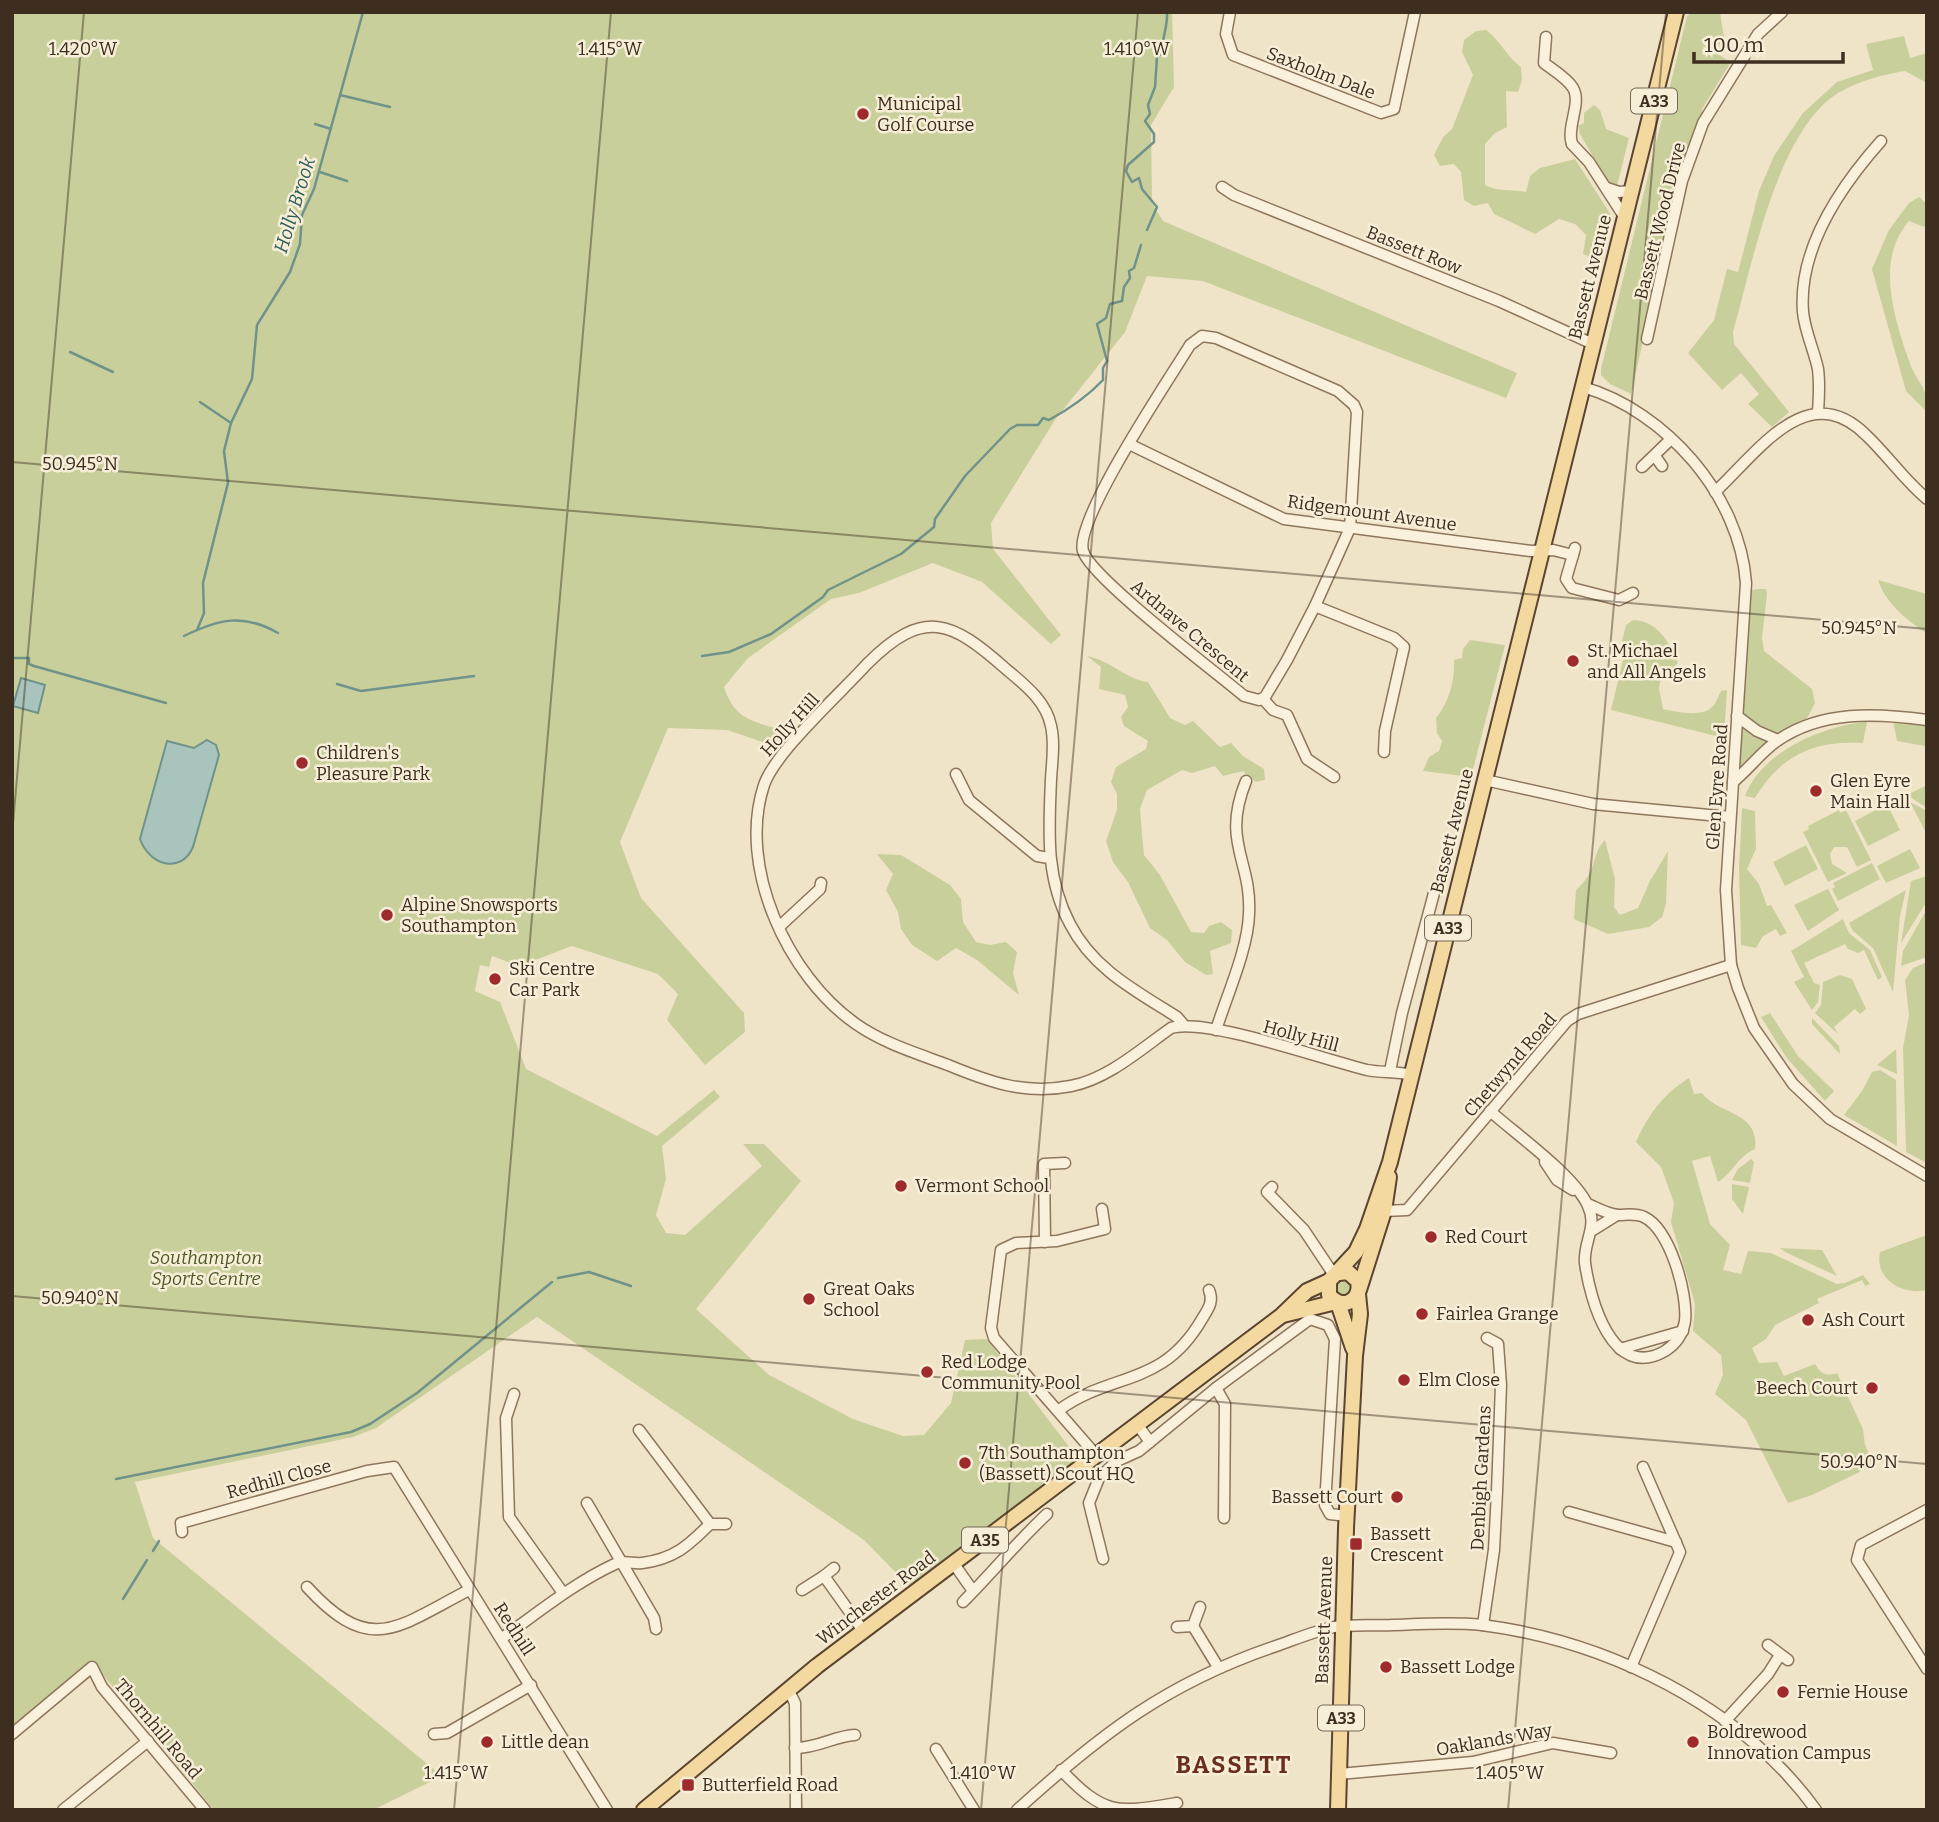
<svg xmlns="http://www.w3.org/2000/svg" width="1939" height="1822" font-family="Bitter,serif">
  <rect width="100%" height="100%" fill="#f0e4c8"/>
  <g fill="#c9cf9b">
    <path d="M12,12H1172L1174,87L1151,125L1152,203L1163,221L1517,373L1506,398L1203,281L1147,276L1125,332L1055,420L991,523L993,549L1061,635L1051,644L982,582L933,563L859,593L831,599L748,658L724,687C735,721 755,722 787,731L777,747L727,730L668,728L620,842L641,898L744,1013L745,1032L705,1065L667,1020L678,994L658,974L572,946L519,966L492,956L489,967L480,965L475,991L500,1002L526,1069L657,1136L714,1090L720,1097L662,1146L666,1179L656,1215L666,1233L685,1235L762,1166L743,1144H764L801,1181L696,1309L769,1375L853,1419L903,1436L924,1435L951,1403L965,1340L987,1339L1079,1460L910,1587L864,1540L537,1317L376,1428L353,1437L135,1482L153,1538L442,1776L373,1810H214L99,1670L12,1741Z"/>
    <path d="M1693,12H1720L1724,38L1714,52L1731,62L1702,109L1703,116L1681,174L1631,394L1610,384L1601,375V369L1687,16Z"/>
    <path d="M1486,30C1501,41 1506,56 1521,67L1522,80L1518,92L1506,91L1507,127L1495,133L1485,144V185C1498,192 1511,189 1526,192L1530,176L1540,168L1575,159L1611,215L1600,261L1583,254L1586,235L1575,224L1559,219L1535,234L1494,214L1488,203L1474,206L1464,200L1461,172L1454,164L1440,166L1434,155L1443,137L1452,129L1473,75L1462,52L1464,40L1476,31Z"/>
    <path d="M1904,36L1910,58L1927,53V83L1905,71C1880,75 1846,84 1826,102C1774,149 1752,265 1733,332L1734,344L1789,412L1772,427L1748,404L1759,394L1741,373L1722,390L1688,353L1714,320L1727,269L1738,272L1759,191L1774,156L1803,113L1837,82L1873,70L1866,44Z"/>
    <path d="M1594,105L1600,110L1606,129L1629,138L1617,186L1608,183L1580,134L1578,126L1584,123V113Z"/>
    <path d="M1919,197L1927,204V223L1924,227L1909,221C1875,260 1894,317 1909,361C1918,386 1927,382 1927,412L1906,391L1872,269L1889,230L1909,203Z"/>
    <path d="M1878,580L1927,594V634C1907,620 1886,604 1878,580Z"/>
    <path d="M1759,589H1766L1767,594L1762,638L1764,651L1812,689L1815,703L1807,718L1737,769L1751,590Z"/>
    <path d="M1633,620C1657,620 1670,643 1678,663L1674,668L1663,666L1659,688L1663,709C1676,712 1703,718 1713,706C1716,703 1719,695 1721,691L1727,690L1724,738L1611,710L1625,652L1621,645L1626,625Z"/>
    <path d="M1470,640L1505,645L1471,777L1423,771L1429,757L1439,751L1442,741L1437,733L1436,718C1449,702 1455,681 1454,660L1462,658L1463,649Z"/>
    <path d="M1087,656C1112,661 1127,680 1148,682L1170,718L1185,725L1193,721L1220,747L1231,743L1243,756L1264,769L1265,780L1256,782L1243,771L1223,776L1215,766L1192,773L1182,770L1147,790L1140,809L1142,834L1144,855L1160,875L1191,932L1204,933L1209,926L1221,922L1232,930L1231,943L1210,951L1213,974L1206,975L1185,962L1167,940L1150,928L1128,882L1113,862L1106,841L1117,810V794L1111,782L1116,767L1146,749L1148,741L1124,726L1121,717L1128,707L1125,695L1099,689L1101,667Z"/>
    <path d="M1893,721L1927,726L1925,746L1897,741Z"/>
    <path d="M1867,722L1863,743C1814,740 1781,755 1755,798L1745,796C1761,752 1824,725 1867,722Z"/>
    <path d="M1927,785V808L1907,795Z"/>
    <path d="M1910,802L1927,811V834L1925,831Z"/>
    <path d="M1887,804L1900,830L1868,846L1855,821Z"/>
    <path d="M1742,808L1755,811L1756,849L1747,869L1759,884L1767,906L1771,905L1787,933L1780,936L1776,929L1763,936L1756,948L1741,945L1739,868Z"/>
    <path d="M1839,810L1840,813L1846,810L1871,860L1857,867L1847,847H1834L1830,854L1832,864L1847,873L1828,882L1803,832L1809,829L1808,826Z"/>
    <path d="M1605,840L1615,879L1614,907L1620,915L1638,908L1650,881L1668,851L1666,904L1662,917L1649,927L1608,934L1574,919L1576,890C1598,871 1591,854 1605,840Z"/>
    <path d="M1806,845L1818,869L1785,886L1773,862Z"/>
    <path d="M1910,849L1920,868L1886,883L1877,866Z"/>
    <path d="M877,854L901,855L950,885L961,899L963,922L976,942L990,945L1006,942L1017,952L1013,973L1019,995L977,960L956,948L937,961L912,945L901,929L898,912L886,890L893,874Z"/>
    <path d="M1872,863L1880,879L1838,901L1832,889L1835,887L1833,883Z"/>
    <path d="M1927,876V901L1901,943L1911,881Z"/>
    <path d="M1828,889L1839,910L1808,931L1794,905Z"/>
    <path d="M1906,890L1900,916L1893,992L1873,948L1853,931L1849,923Z"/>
    <path d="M1927,909V957L1901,966L1903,951Z"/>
    <path d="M1843,919L1849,933L1870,950L1882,977L1878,980L1864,950L1858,953L1848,949L1845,944L1804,963L1814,983L1820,985L1818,1002L1812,1010L1794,982L1804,977L1791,951Z"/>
    <path d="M1927,962V1163L1906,1152L1903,1048L1909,1015L1905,980L1913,968Z"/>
    <path d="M1840,975L1852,979L1866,1009L1860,1014L1855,1009L1834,1027L1838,1034L1815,1013L1821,1005L1823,982Z"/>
    <path d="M1770,1013L1798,1056L1834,1091L1825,1101L1786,1057L1761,1017Z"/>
    <path d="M1812,1018L1839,1046L1840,1054L1812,1024Z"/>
    <path d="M1896,1049L1897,1074L1877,1065Z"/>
    <path d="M1880,1070L1896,1080L1897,1146L1844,1115L1862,1091L1872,1072Z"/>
    <path d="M1689,1078L1694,1094L1702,1093C1718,1115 1760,1111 1755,1149C1737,1157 1733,1173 1718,1182L1710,1156L1692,1161L1710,1224L1730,1245L1723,1270L1741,1274L1748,1251L1771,1253L1837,1284L1845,1283L1863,1275L1870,1284L1865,1286L1862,1280L1817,1299L1819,1303L1775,1325L1766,1339L1752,1348L1759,1363L1777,1362L1784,1376L1815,1364C1821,1374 1826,1377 1837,1373L1863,1429L1865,1445L1874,1465L1812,1495L1788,1503L1746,1420L1715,1394L1723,1375L1721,1355L1693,1331L1695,1304L1671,1222L1674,1203L1661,1167L1636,1142C1648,1115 1664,1093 1689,1078Z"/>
    <path d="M1751,1159L1754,1162L1750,1183L1732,1180L1738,1169Z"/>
    <path d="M1732,1184L1749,1187L1743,1214L1732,1199Z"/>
    <path d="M1927,1235V1290C1902,1296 1874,1278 1880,1252Z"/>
    <path d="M1780,1248L1822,1250L1837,1276L1785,1252Z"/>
    <circle cx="1344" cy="1288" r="8"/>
  </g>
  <g fill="#a9c4bc" stroke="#6f938a" stroke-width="2">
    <path d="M21,678L45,685L38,713L13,706Z"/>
    <path d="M207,740L216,745L219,755L193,847C181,875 149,865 140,839L167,741L194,748Z"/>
  </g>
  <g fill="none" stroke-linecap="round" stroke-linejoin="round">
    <g stroke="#6f938a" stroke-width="2.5">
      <path d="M340,95L390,107"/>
      <path d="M315,124L331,129"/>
      <path d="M320,172L347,181"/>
      <path d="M1147,230L1157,207L1142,189L1139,178L1132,182L1126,171L1128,165L1154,142V134L1145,121L1150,114L1148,105L1155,87L1157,57L1163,52C1161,38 1168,28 1167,12"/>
      <path d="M70,352L113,372"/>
      <path d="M200,402L231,423"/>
      <path d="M197,630L204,613L203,583L228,483L224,451L231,423L252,379L257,325L290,272L300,244L302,215L314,189L363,12"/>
      <path d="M184,636C219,619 243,613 278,633"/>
      <path d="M702,656L729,652L771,634L823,597L828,590L901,554L934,527L935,519L965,476L1010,429L1017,425H1038L1043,418L1049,420C1071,408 1087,397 1103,380V368L1107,361L1097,324L1106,318L1110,304L1122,301L1124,287L1130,278L1129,271L1134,268L1141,245"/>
      <path d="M12,658H29V664L34,666L166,703"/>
      <path d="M337,684L361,691L474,676"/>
      <path d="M558,1278L589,1272L631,1286"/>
      <path d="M116,1479L351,1432L370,1424L417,1393L552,1282"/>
      <path d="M153,1551L159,1541"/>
      <path d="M123,1599L147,1560"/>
    </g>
    <g stroke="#8d765c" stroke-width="13">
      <g id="minor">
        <path d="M1230,12L1226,34L1233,55L1381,113L1394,109L1415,12"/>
        <path d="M1546,37L1544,63C1553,70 1567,78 1573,88C1582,103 1566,127 1572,144"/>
        <path d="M1572,144L1589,162L1625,218"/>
        <path d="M1222,187L1234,195L1499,301L1593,344"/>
        <path d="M1607,188L1619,192L1631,191"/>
        <path d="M1202,336L1216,338L1338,391L1354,405L1357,412L1350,528L1315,606L1287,660L1265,697L1259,700L1244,696C1217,673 1090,577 1083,551C1074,520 1170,378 1190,345Z"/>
        <path d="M1647,339L1682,181L1703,123L1758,34L1782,12"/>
        <path d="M1583,387C1666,411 1740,496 1746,583L1726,890L1731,965L1738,988L1754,1028L1793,1084L1830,1119L1927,1176"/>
        <path d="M1818,412C1819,398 1820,384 1818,369C1814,350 1805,332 1803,312C1798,249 1841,186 1881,141"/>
        <path d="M1129,444L1284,519L1531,551L1553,550L1573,555"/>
        <path d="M1655,456L1662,466"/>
        <path d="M1642,467L1671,439"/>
        <path d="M1715,492C1758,452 1808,376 1867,436C1888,456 1905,481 1927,499"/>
        <path d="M1575,548L1566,579L1572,588L1619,600L1633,593"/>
        <path d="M1315,606L1394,638L1404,647L1385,731L1384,752"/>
        <path d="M1263,699L1273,710L1287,715L1307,759L1334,777"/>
        <path d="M1737,716L1757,731L1778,740"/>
        <path d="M956,774L969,800L1037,856L1049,858"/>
        <path d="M1485,780L1593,804L1730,817"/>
        <path d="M1733,782C1749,769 1761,752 1777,741C1821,710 1877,713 1927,720"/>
        <path d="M780,926L820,889L821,883"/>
        <path d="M1183,1024L1177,1017C1136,991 1093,969 1070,924C1045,877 1049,830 1051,779C1052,762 1055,743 1051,726C1046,701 1025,685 1006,669C952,621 924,607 867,664C842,692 775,752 764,785C737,866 787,976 856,1024C883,1043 916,1053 948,1065C989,1082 1025,1095 1071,1086C1108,1079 1141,1049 1171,1028C1205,1017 1325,1060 1367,1070C1382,1073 1396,1071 1411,1075"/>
        <path d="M1216,1030C1227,995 1248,949 1249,914C1252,860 1221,843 1246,781"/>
        <path d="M1390,1071L1402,1013L1434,893"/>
        <path d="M1490,1111C1517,1135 1575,1176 1588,1206C1598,1227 1583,1242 1585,1263C1590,1299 1612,1382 1665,1351C1676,1344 1683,1334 1685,1321C1688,1294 1670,1229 1644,1217C1635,1213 1627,1215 1618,1215C1607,1214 1597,1208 1588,1204"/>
        <path d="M1545,1162L1557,1180L1573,1190"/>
        <path d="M1272,1187L1267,1192L1304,1230L1334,1275"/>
        <path d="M1384,1211L1407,1210L1567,1021L1578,1014L1731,965"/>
        <path d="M1593,1230L1617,1215"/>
        <path d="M1045,1242L1044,1164L1065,1163"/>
        <path d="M1620,1349L1683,1331"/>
        <path d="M1216,1388L1225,1404L1224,1518"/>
        <path d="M514,1394L506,1418L509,1517L563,1593"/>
        <path d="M1059,1410C1113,1371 1162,1388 1202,1319C1208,1309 1214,1302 1209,1290"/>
        <path d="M1137,1424L1150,1442"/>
        <path d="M639,1430L710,1524"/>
        <path d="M1096,1455L994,1338L991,1328L1001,1250L1016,1243L1057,1241L1105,1229L1102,1209"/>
        <path d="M587,1503L654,1618L656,1629"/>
        <path d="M1927,1510L1861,1545L1857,1560L1927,1669"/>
        <path d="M1569,1512L1676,1542"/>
        <path d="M182,1532L181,1523L367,1471L394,1467L607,1810"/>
        <path d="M1103,1559L1089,1503L1099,1478L1117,1461L1139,1451L1216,1388L1310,1319L1328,1325L1335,1339L1325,1505L1330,1514L1347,1516"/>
        <path d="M954,1564L973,1591"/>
        <path d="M824,1576L834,1568"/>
        <path d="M307,1587C371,1657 397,1627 469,1590"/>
        <path d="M802,1590L824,1576L864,1632"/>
        <path d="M963,1602C992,1573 1017,1542 1047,1514"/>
        <path d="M1483,1625L1494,1550L1497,1492L1501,1385L1498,1344L1487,1338"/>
        <path d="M1193,1626L1218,1667"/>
        <path d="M1177,1627L1193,1626L1200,1607"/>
        <path d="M502,1638C539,1612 574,1583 615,1564C624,1560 633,1564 642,1563C674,1559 688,1546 710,1524H726"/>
        <path d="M1768,1645L1788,1660"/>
        <path d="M1631,1667L1680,1552L1643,1467"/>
        <path d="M788,1689L795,1703L796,1810"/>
        <path d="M1725,1721L1768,1674L1780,1655"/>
        <path d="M12,1734L92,1667L102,1687L205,1810"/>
        <path d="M434,1734L447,1733L531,1685"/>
        <path d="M795,1748C819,1748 834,1736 855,1735"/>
        <path d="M936,1749L974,1810"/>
        <path d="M1061,1770C1105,1816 1117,1813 1177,1803"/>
        <path d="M1339,1774L1473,1762L1553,1743L1611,1753"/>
        <path d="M63,1810L148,1741"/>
        <path d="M1017,1810C1102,1733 1168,1682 1279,1645C1296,1639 1315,1631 1334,1627C1352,1624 1374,1626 1392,1625C1422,1624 1452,1622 1482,1625C1607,1641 1741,1706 1816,1810"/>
      </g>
    </g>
    <g stroke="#5b4430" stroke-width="18">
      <g id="primary">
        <path d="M1329,1281V1295C1342,1311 1362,1301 1358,1281L1348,1272L1339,1273"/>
        <path d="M1359,1290L1384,1211L1389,1177"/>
        <path d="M1338,1303L1353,1348"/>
        <path d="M1283,1315L1336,1302"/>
        <path d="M644,1810L817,1666L1281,1316L1307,1291L1329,1281L1356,1252L1367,1229L1390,1162L1676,12"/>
        <path d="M1338,1810L1346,1528L1355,1356L1360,1314L1358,1294"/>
      </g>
    </g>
    <use href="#minor" stroke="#faf1dc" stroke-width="10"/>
    <use href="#primary" stroke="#f3d9a0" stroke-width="14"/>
  </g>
  <path fill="none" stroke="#3d2e20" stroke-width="2" stroke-opacity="0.45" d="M12,462L1927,629M12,835L84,12M12,1296L1927,1464M454,1810L611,12M981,1810L1138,12M1508,1810L1666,12"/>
  <g fill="#9e2a2b" stroke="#f7eed8" stroke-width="2.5">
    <circle cx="863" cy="114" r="7"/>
    <circle cx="1573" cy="661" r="7"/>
    <circle cx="302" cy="763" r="7"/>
    <circle cx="1816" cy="791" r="7"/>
    <circle cx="387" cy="915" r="7"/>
    <circle cx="495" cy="979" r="7"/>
    <circle cx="901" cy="1186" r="7"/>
    <circle cx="1431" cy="1237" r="7"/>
    <circle cx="809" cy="1299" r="7"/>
    <circle cx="1422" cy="1314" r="7"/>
    <circle cx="1808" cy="1320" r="7"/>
    <circle cx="927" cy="1372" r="7"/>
    <circle cx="1404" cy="1380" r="7"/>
    <circle cx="1872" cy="1388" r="7"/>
    <circle cx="965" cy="1463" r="7"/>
    <circle cx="1397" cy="1497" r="7"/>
    <rect x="1349" y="1537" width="14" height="14" rx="3.5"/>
    <circle cx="1386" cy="1667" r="7"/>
    <circle cx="1783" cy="1692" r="7"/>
    <circle cx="487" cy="1742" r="7"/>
    <circle cx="1693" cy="1742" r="7"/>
    <rect x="681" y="1778" width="14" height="14" rx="3.5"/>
  </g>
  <g text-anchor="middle" stroke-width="5" stroke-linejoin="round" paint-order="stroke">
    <g fill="#f7eed8" stroke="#756857" stroke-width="2">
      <rect x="1631" y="88.5" width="46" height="25" rx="5"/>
      <rect x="1425" y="915.5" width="46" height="25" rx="5"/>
      <rect x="962" y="1527.5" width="46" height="25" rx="5"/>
      <rect x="1318" y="1705.5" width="46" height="25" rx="5"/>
    </g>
    <g font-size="16" font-weight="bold" fill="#3d2e20">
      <text x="1654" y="107">A33</text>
      <text x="1448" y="934">A33</text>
      <text x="985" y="1546">A35</text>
      <text x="1341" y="1724">A33</text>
    </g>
    <g font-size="18" fill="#3d2e20" stroke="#f7eed8">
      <text transform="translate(1321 73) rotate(21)" y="6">Saxholm Dale</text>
      <text transform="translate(1660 221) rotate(-76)" y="6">Bassett Wood Drive</text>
      <text transform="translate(1414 250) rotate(22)" y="6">Bassett Row</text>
      <text transform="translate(1590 277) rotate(-76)" y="6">Bassett Avenue</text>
      <text transform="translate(1372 513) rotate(8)" y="6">Ridgemount Avenue</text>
      <text transform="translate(1190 631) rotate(40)" y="6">Ardnave Crescent</text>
      <text transform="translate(790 725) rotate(-48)" y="6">Holly Hill</text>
      <text transform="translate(1717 787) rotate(-86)" y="6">Glen Eyre Road</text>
      <text transform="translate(1452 831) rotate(-76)" y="6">Bassett Avenue</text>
      <text transform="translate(1301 1036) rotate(15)" y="6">Holly Hill</text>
      <text transform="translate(1510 1065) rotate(-49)" y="6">Chetwynd Road</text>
      <text transform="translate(1481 1478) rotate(-87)" y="6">Denbigh Gardens</text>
      <text transform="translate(279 1479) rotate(-15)" y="6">Redhill Close</text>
      <text transform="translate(876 1598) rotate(-37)" y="6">Winchester Road</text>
      <text transform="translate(1324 1620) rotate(-88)" y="6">Bassett Avenue</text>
      <text transform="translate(514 1629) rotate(57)" y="6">Redhill</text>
      <text transform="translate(158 1729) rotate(50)" y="6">Thornhill Road</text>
      <text transform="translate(1494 1740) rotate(-10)" y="6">Oaklands Way</text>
    </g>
    <g font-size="18" fill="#3d2e20" stroke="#f7eed8" text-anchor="start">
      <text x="877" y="110">Municipal<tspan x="877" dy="21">Golf Course</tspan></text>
      <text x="1587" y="657">St. Michael<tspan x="1587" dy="21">and All Angels</tspan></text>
      <text x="316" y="759">Children's<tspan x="316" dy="21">Pleasure Park</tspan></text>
      <text x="1830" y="787">Glen Eyre<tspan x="1830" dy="21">Main Hall</tspan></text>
      <text x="401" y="911">Alpine Snowsports<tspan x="401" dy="21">Southampton</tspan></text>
      <text x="509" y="975">Ski Centre<tspan x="509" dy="21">Car Park</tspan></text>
      <text x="915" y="1192">Vermont School</text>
      <text x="1445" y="1243">Red Court</text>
      <text x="823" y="1295">Great Oaks<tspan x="823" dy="21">School</tspan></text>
      <text x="1436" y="1320">Fairlea Grange</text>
      <text x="1822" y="1326">Ash Court</text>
      <text x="941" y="1368">Red Lodge<tspan x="941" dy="21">Community Pool</tspan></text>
      <text x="1418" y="1386">Elm Close</text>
      <text x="1858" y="1394" text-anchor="end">Beech Court</text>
      <text x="979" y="1459">7th Southampton<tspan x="979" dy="21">(Bassett) Scout HQ</tspan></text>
      <text x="1383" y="1503" text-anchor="end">Bassett Court</text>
      <text x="1370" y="1540">Bassett<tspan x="1370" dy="21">Crescent</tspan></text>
      <text x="1400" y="1673">Bassett Lodge</text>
      <text x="1797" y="1698">Fernie House</text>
      <text x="1707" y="1738">Boldrewood<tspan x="1707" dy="21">Innovation Campus</tspan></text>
      <text x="501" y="1748">Little dean</text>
      <text x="702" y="1791">Butterfield Road</text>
    </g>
    <g font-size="18" font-style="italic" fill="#4d5a26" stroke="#f7eed8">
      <text x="206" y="1264">Southampton<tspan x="206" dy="21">Sports Centre</tspan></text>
    </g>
    <g font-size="19" font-style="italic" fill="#2f5d5a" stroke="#f7eed8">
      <text transform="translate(294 205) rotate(-73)" y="7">Holly Brook</text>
    </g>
    <g font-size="24" font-weight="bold" letter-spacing="2" fill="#6b2e1e" stroke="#f7eed8">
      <text x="1234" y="1773">BASSETT</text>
    </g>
  </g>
  <g font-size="18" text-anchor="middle" fill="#3d2e20" stroke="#f7eed8" stroke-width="5" stroke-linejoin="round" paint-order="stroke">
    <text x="83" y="55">1.420°W</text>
    <text x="610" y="55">1.415°W</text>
    <text x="1137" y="55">1.410°W</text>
    <text x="80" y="470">50.945°N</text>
    <text x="1859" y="634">50.945°N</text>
    <text x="80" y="1304">50.940°N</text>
    <text x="1859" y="1468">50.940°N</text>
    <text x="456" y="1779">1.415°W</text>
    <text x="983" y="1779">1.410°W</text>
    <text x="1510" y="1779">1.405°W</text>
  </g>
  <rect width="1939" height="1822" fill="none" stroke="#3d2e20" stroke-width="28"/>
  <path d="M1694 52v10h149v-10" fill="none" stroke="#3d2e20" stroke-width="3.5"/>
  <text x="1704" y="52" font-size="21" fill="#3d2e20" stroke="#f7eed8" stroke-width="5" paint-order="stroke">100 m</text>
</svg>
